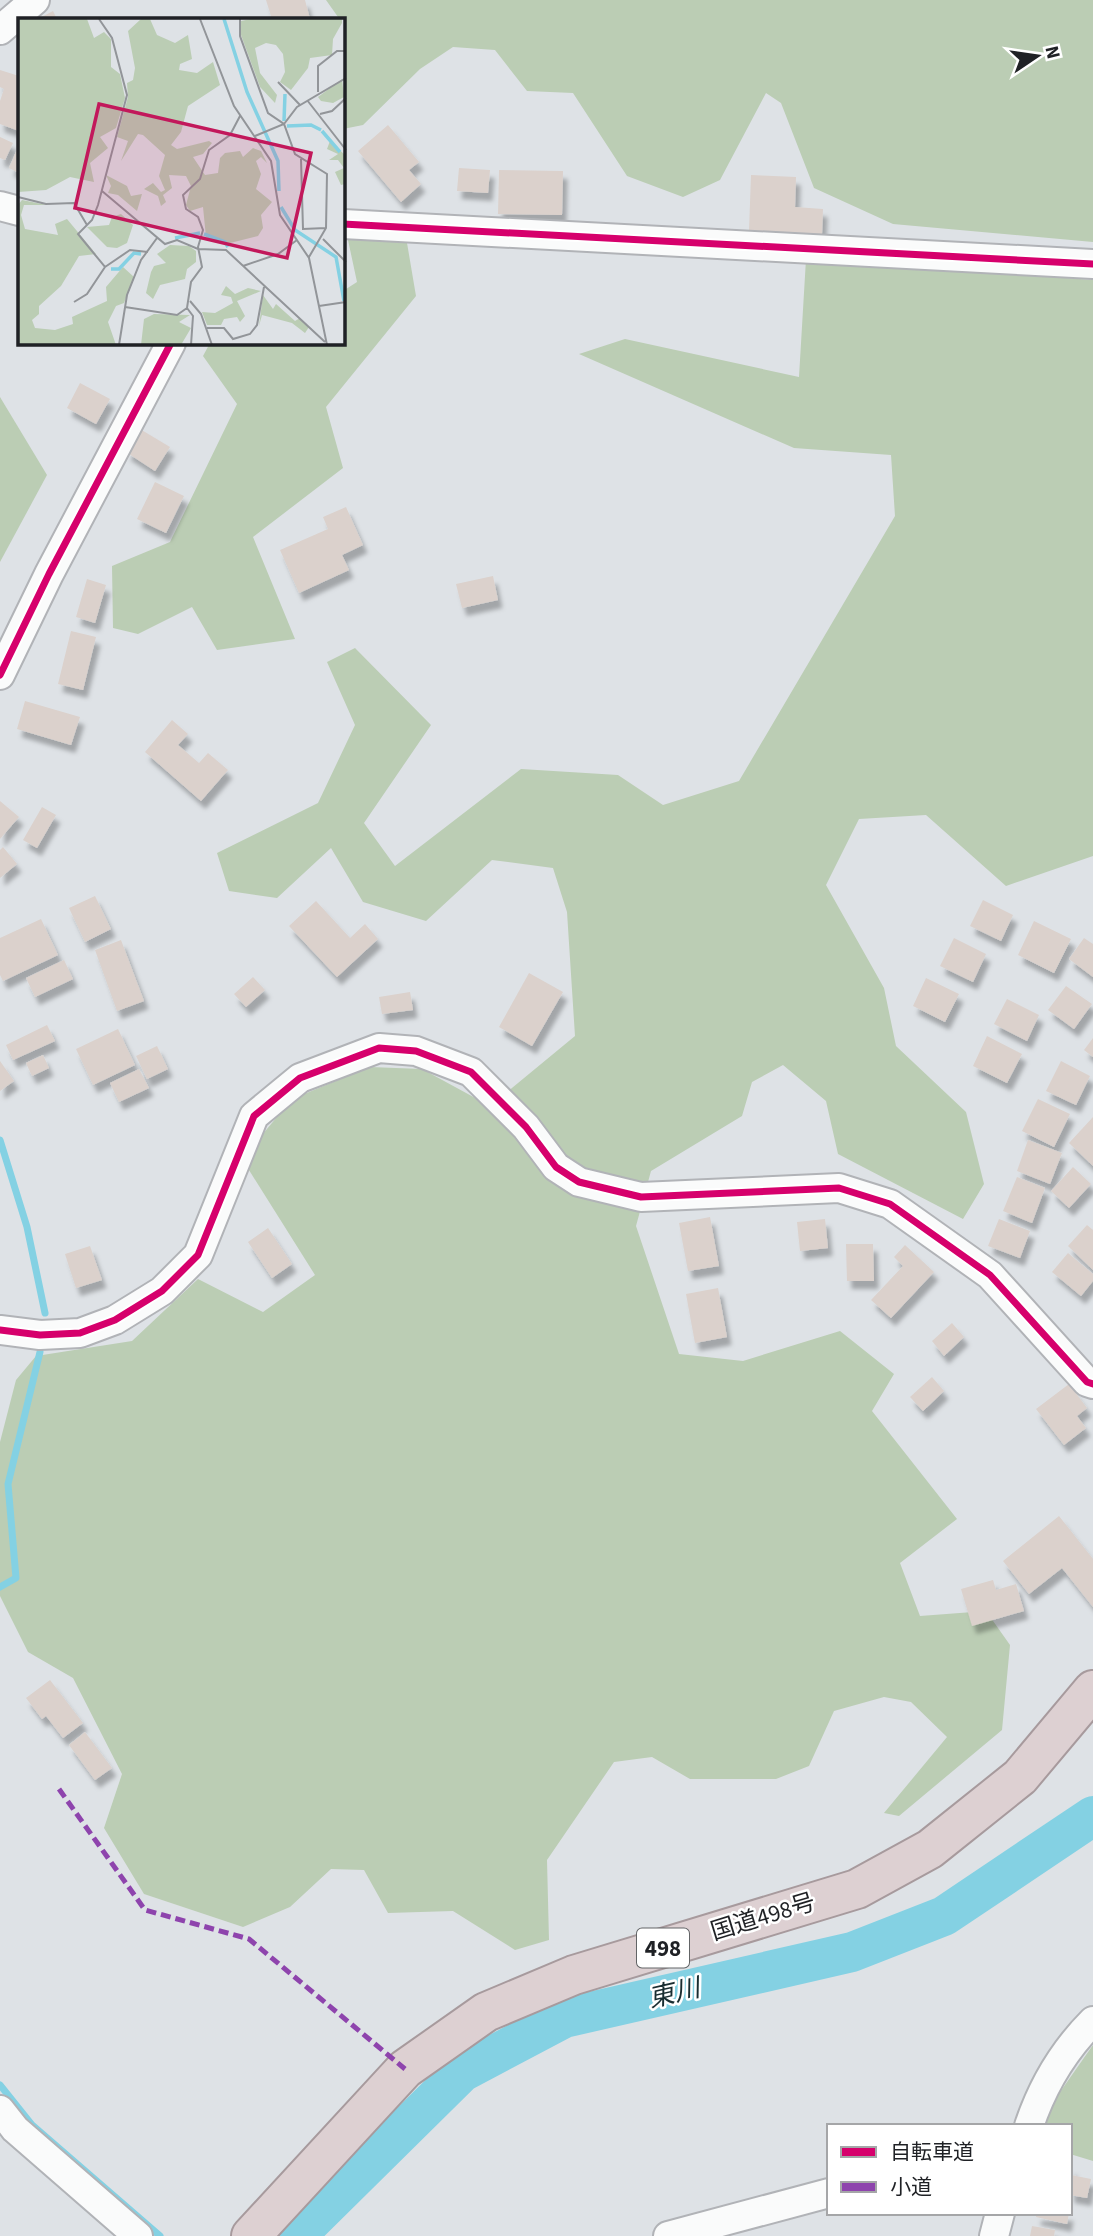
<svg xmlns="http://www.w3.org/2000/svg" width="1093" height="2236" viewBox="0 0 1093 2236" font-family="'Source Sans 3','Noto Sans JP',sans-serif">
<defs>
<filter id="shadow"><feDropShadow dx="4.5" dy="8" stdDeviation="2" flood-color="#0004"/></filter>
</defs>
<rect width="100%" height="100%" fill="#dee2e6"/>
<g fill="#bbcdb4">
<polygon points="326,0 1093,0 1093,242 893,224 814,188 781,103 766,93 720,180 683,197 627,176 573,93 527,91 495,50 453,47 420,69 363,125 343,129 343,19 336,19 338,17"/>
<polygon points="406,237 416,296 326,407 343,468 253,537 295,639 217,650 192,607 138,634 113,628 112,566 170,542 237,404 203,356 210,343 343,343 343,291 357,282 348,240"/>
<polygon points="806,259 1093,280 1093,856 1006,886 926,815 859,819 826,885 884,988 896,1046 966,1112 984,1184 963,1219 838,1154 826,1101 783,1065 752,1082 742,1116 651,1171 636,1226 679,1354 743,1361 840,1331 894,1374 872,1411 957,1519 900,1563 920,1616 986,1611 1010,1645 1002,1730 899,1816 884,1813 947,1737 911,1702 884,1697 834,1711 809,1766 776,1779 690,1779 652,1757 614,1762 547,1860 549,1940 515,1950 453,1911 388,1913 364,1870 331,1869 290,1907 243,1927 144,1894 104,1828 122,1774 73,1678 28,1652 0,1596 0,1442 16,1380 36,1356 132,1341 198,1279 263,1312 315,1275 242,1159 292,1099 370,1067 422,1069 490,1106 575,1036 567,912 553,868 492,860 426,921 363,902 331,848 277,898 229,891 217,853 318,803 355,725 327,662 355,648 431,725 364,823 395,866 521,769 618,775 663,805 739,781 895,516 891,455 794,448 579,354 625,339 799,377"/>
<polygon points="0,397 47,475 0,562"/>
<polygon points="1093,2045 1093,2161 1070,2154 1070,2126 1047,2126 1046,2112"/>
</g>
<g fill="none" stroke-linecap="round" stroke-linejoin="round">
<g stroke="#84d1e3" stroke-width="7">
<polyline points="0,1140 27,1227 45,1313"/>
<polyline points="0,1587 16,1578 8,1484 40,1352"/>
<polyline points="0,2085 32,2125 160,2236"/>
</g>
<polyline stroke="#84d1e3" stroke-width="40" points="296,2236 462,2072 564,2018 852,1952 944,1916 1093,1816"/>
</g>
<g fill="#dbd1cc" filter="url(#shadow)">
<polygon points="266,0 305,0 310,19 272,19"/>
<polygon points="53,11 57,19 38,19"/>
<polygon points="0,70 19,76 19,131 0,124 0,101 4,89 0,87"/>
<polygon points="388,125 419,162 409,170 421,184 401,202 358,151"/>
<polygon points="0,137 13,143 5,160 0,158"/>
<polygon points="19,145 19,173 9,168"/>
<polygon points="459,168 490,170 488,193 457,191"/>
<polygon points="499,170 563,171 562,215 498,214"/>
<polygon points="751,175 796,177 795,207 823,209 822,234 749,231"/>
<polygon points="80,383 110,399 96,424 67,408"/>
<polygon points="140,429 170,447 155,471 126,452"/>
<polygon points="155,482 184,496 166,533 137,519"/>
<polygon points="346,507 363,545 342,555 349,570 299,593 280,550 328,529 323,517"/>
<polygon points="493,576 498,600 462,608 456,584"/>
<polygon points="87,579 106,585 95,623 76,617"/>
<polygon points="71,631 96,637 83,690 58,684"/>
<polygon points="25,701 80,717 71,745 17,729"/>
<polygon points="172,720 188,734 178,745 199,763 208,753 228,770 201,801 145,752"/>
<polygon points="0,801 19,817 0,839"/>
<polygon points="42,807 56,815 37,848 23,840"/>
<polygon points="3,847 17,864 0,878 0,850"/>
<polygon points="95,896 111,929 85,942 69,908"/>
<polygon points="983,900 1013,915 1001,941 970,926"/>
<polygon points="316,901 350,938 365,924 378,939 337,977 289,926"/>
<polygon points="41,919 58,955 3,981 0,975 0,938"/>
<polygon points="1034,921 1071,939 1054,973 1018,955"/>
<polygon points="954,938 986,954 973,982 940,966"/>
<polygon points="1084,938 1093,944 1093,977 1069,959"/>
<polygon points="121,940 144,1001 117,1011 95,950"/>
<polygon points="64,960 73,979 35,997 26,978"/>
<polygon points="529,973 563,992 532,1046 499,1027"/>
<polygon points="253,977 265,990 246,1007 234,994"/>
<polygon points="926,978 959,994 945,1022 913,1006"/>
<polygon points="1066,986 1092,1004 1074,1029 1048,1010"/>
<polygon points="410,992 413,1010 382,1014 379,997"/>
<polygon points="1007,999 1039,1015 1027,1041 994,1024"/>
<polygon points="47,1025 55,1041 13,1060 6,1045"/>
<polygon points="118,1029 135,1065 93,1085 76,1049"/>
<polygon points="987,1036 1022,1054 1007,1083 973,1066"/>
<polygon points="1093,1038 1093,1057 1084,1050"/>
<polygon points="157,1046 168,1069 147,1079 136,1056"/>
<polygon points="43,1055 49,1068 32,1076 26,1063"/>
<polygon points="0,1061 14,1081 0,1091"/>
<polygon points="1061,1061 1090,1076 1076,1105 1046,1091"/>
<polygon points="139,1069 149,1088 119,1102 110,1083"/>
<polygon points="1038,1099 1070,1114 1054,1147 1022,1131"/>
<polygon points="1093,1117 1093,1166 1069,1143"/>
<polygon points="1028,1140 1062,1153 1050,1184 1017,1171"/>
<polygon points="1073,1167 1091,1184 1069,1208 1051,1191"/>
<polygon points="1017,1177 1045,1188 1032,1223 1003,1211"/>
<polygon points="710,1217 719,1266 688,1271 679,1223"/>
<polygon points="825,1219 828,1248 800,1251 797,1222"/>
<polygon points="999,1219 1030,1231 1020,1258 988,1246"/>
<polygon points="1087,1225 1093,1230 1093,1270 1068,1246"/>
<polygon points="268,1228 292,1264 272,1278 248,1242"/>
<polygon points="846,1244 873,1244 874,1281 847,1281"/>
<polygon points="905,1245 934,1272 891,1318 871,1300 903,1266 894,1257"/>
<polygon points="90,1246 102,1280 76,1288 65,1254"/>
<polygon points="1068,1253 1093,1274 1093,1281 1081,1296 1052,1272"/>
<polygon points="718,1288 727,1337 695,1343 686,1294"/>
<polygon points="952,1323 964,1337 944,1356 932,1341"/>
<polygon points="932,1377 944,1391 923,1411 910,1397"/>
<polygon points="1069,1384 1087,1408 1077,1416 1086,1428 1064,1445 1036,1409"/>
<polygon points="1059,1516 1093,1559 1093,1607 1062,1568 1029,1594 1003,1561"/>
<polygon points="993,1580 996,1590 1016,1584 1024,1611 972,1626 961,1589"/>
<polygon points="50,1680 83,1723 63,1738 46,1716 42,1719 26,1698"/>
<polygon points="85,1732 112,1768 95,1780 69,1745"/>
<polygon points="1070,2167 1073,2168 1071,2175 1091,2179 1087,2198 1070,2195"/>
<polygon points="1037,2213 1069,2213 1067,2224 1036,2217"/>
<polygon points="1032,2226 1055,2230 1054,2236 1030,2236"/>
</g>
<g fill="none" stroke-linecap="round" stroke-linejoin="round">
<defs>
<g id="minor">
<polyline points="0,30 35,0"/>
<polyline points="0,206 19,211"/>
<polyline points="343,224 1093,264"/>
<polyline points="0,675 49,574 171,343"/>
<polyline points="0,1330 40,1335 80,1333 115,1320 162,1291 198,1255 254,1116 300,1078 379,1048 416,1051 471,1072 526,1127 556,1167 579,1182 641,1197 839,1188 890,1204 990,1275 1087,1382 1093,1384"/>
<polyline points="0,2110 15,2129 138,2236"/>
<path d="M1029,2126C1042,2087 1064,2050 1093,2021"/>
<polyline points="668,2236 829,2193"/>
<polyline points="994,2236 1000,2213"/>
</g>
<polyline id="highway" points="251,2236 405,2069 486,2012 574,1975 857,1889 930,1849 1020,1777 1093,1690"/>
</defs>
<use href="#minor" stroke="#b1b3b7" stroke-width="32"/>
<use href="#highway" stroke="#a79a9d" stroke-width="42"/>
<use href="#minor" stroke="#fafbfb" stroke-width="28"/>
<use href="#highway" stroke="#ddd0d2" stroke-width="38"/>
<polyline stroke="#8e44ad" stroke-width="5" stroke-dasharray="10 5" stroke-linecap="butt" points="59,1789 145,1910 249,1939 405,2069"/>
<defs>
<g id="cycleway">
<polyline points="343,224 1093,264"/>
<polyline points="0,675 49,574 171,343"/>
<polyline points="0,1330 40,1335 80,1333 115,1320 162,1291 198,1255 254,1116 300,1078 379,1048 416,1051 471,1072 526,1127 556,1167 579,1182 641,1197 839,1188 890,1204 990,1275 1087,1382 1093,1384"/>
</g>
</defs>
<use href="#cycleway" stroke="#fff" stroke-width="11"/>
<use href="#cycleway" stroke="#d6006c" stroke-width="7"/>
</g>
<g text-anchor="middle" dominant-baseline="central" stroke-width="5" stroke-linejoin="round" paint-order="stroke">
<rect fill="#fff" stroke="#626466" stroke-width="2" x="637" y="1928.5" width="52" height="39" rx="5"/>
<g font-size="23" font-weight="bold" fill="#1f2125">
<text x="663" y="1948">498</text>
</g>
<g font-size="24" fill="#1f2125" stroke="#fff">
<text transform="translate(763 1917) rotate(-17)">国道498号</text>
</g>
<g font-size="26" font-style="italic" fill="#192d31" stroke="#fff">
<text transform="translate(674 1993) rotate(-13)">東川</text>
</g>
</g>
<g transform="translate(18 18)">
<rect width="327" height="327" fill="#dee2e6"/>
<path d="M0,1H69L76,20L86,14L93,21V49L102,56L107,80L98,110L82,119L90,130L72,145L76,164L52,159L28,172L0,174ZM123,1H132L139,17L157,25L170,17L174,41L162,46L161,52L179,55L195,44L202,67L170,88L163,114L153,127L159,131L191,123L194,125L185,136L175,139L187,157L200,155L202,140L207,135L222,133L225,139L235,130L243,133L249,145L243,139L238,143L243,156L238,171L254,184L243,197L245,210L240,218L208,226L188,219L185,189L172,193L168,187L173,168L168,158L151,157L154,170L145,177L148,184L143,188L140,178L126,171L135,165L143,174L147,172L141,158L147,137L125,117L120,116L103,143L110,123L99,119L110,79L109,65L115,62L117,50L110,13ZM233,1H324V5L315,21L314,37L292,40L290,50L273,72L262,64L267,54L265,36L258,27L248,25L237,30L242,55L259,77L257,85L242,69L223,17V3ZM324,61L326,79L315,85L303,83L300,79ZM312,123L327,137V166L323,167L317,154L326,150L320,142H311L320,136L309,131ZM88,157L109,168L113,178L124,176L119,193L100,177L90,175L93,168ZM4,182L29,187H6L3,197L7,211L40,217L37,206L49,201L78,236L61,238L43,268L21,288V296L14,302L17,310L37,312L55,306L54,299L89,283L88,269L105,249L116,259L106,285L98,288L90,304L98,327H0V187ZM103,196L115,207L109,225L99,230L89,229L69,209L91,207L94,199ZM152,227L171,228L178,233V244L169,251L167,261L142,267L135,281L128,275L133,254L136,248L148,245L139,236ZM208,268L217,276L230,270L243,273L219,283L227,298L222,304L219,299L206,301L203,307H189L184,294L197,295L215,285L213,279L203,277ZM245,277L255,291L258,286L277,303L282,300L291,309L287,315L274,305L244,297L241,308ZM136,296L172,297L161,304L173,310L163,327H123L126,301Z" fill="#bbcdb4"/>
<path fill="none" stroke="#84d1e3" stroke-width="3.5" d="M206,1L229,74L260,143L261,173M266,103L267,76M269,108L293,107L303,112M304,113L322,134M263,189L277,212L318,239L326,283M186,216L207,224L210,229M157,220L182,215M93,251H101L116,235L123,236"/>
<path fill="none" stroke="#929599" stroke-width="2" d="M81,1L94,20L109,77L80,187L74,202L60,216L87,249L112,232L130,234M182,1L216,88L253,143L262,197L291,240L309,327M222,1V18L250,95L266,106L277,136L309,156L308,210L291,239M260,64L282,87M300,74V48L319,33H328M289,82L328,132M302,96L314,93L328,80M237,118L266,106L279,89L328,60M283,141L285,211L308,210M84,173L147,226L159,222L180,231L208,232L307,324M0,179L28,186L56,185L69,207M305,221L328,244M225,248L260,236L279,222M172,283L183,296L194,327M56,284L69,276L87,249M301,288L328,284M107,289L159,297L169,290L173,264L184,249L180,229L185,212L180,199L168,191L165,177L182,161L191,132L212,117L222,98M169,290L175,298L173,327M189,310H206L215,321L232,316L239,307L246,269M101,327L109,277L123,242L139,220"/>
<path fill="#c2185b" fill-opacity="0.15" stroke="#c2185b" stroke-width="3.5" d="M81,86L293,135L269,240L57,190Z"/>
<rect width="327" height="327" fill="none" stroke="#1f2125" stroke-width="3.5"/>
</g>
<rect x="827" y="2124" width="245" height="91" fill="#ffffff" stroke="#a5a6a8" stroke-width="2"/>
<rect x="841" y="2147" width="35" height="10" fill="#d6006c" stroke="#a5a6a8" stroke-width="2"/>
<text x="890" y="2159" font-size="21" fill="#1f2125">自転車道</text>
<rect x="841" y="2182" width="35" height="10" fill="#8e44ad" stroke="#a5a6a8" stroke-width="2"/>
<text x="890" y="2194" font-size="21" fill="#1f2125">小道</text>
<g transform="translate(1037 56) rotate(77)" stroke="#ffffff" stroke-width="5" paint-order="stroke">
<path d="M0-5L12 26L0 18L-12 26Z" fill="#1f2125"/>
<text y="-10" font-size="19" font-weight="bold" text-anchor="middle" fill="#1f2125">N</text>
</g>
</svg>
